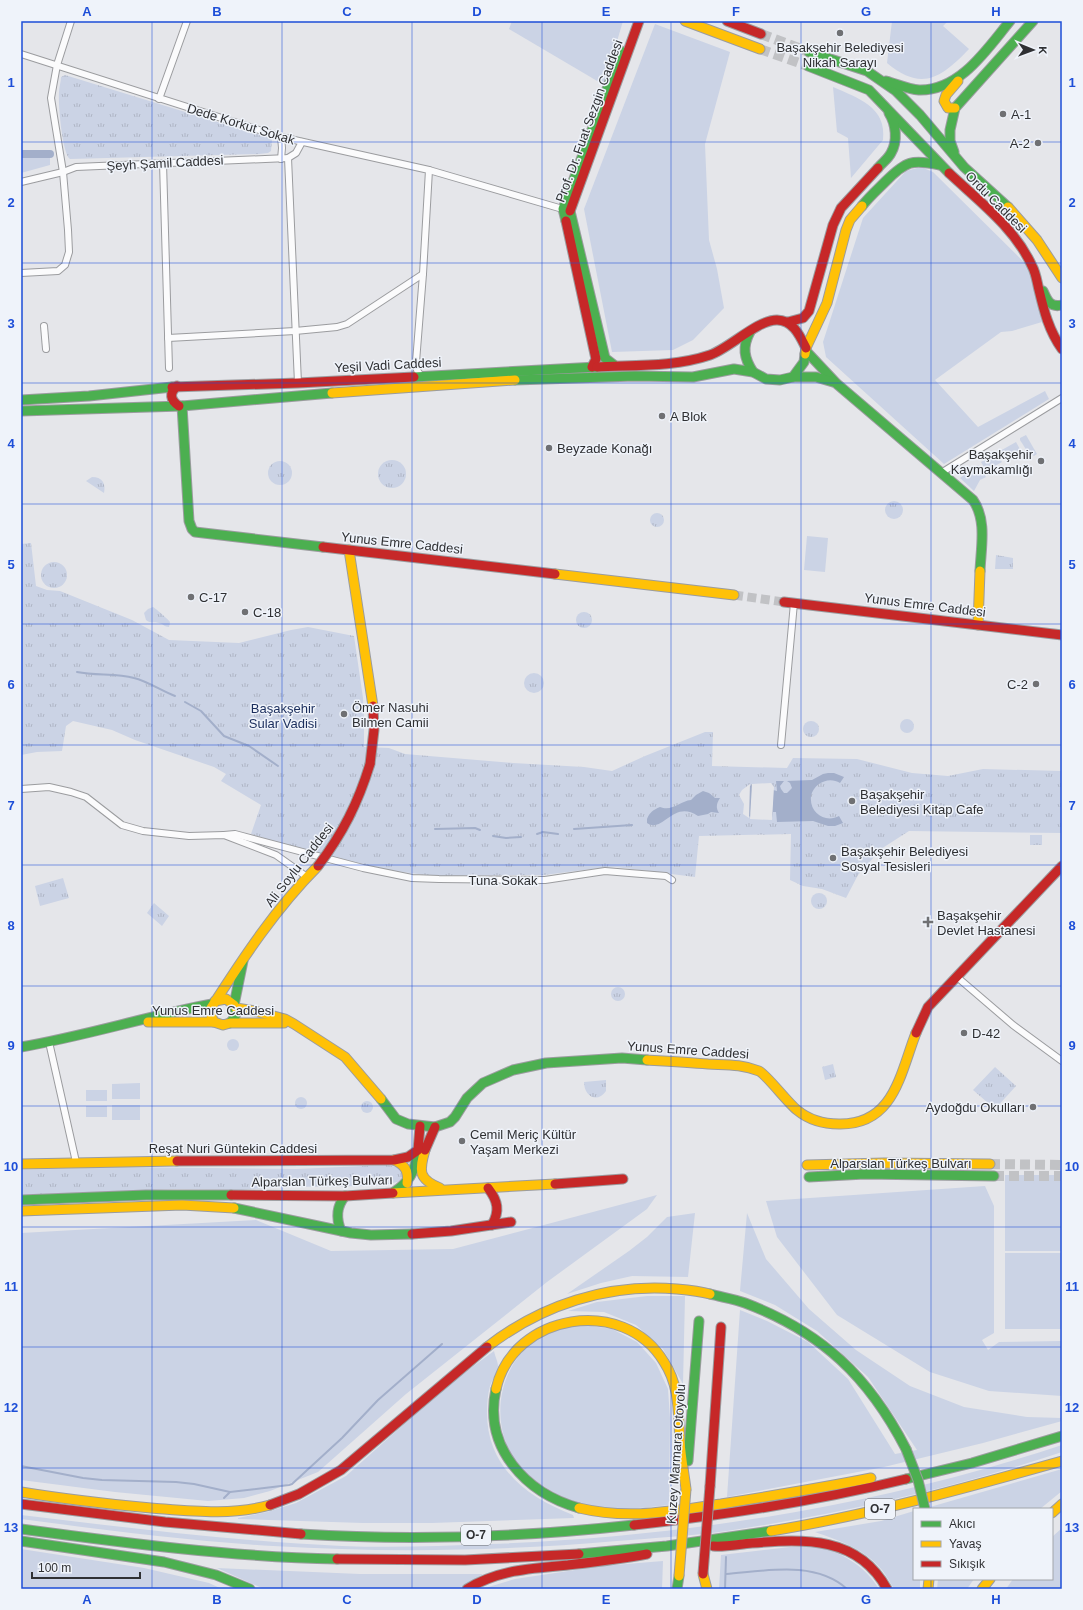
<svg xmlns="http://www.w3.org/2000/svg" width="1083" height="1610" viewBox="0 0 1083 1610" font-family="Arial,sans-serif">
<defs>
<pattern id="park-tufts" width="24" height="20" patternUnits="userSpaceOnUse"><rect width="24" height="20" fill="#cbd3e5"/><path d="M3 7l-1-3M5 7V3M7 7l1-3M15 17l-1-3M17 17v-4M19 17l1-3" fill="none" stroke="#afb5c5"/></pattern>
</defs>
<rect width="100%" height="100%" fill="#e5e6ea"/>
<g fill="#cbd3e5">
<polygon points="512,21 623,21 604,85 509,29"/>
<path d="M892,21H948L943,26L969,49C941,78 922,92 887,63Z"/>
<polygon points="655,24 730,52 705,144 709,240 717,269 724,308 693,340 673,350 612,352 584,209"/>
<path d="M833,87C858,98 887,107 883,140L851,178L848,138L837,132Z"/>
<polygon points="21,158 50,158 50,165 21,173"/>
<polygon points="921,167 933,172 1029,267 1042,322 1012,331 1001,332 935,380 978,427 1045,391 1049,399 944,464 826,357 823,342 863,218 906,171"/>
<polygon points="1026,435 1037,454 1034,456 1027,451 1020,440 1020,438"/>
<polygon points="1016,442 1022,453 1018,455 1014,454 1005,460 1000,451"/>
<polygon points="996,453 1002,462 986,471 981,462"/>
<polygon points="978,465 986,477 980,480 974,491 960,478"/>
<polygon points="807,536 828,538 825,572 804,570"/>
<polygon points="140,1083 140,1099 112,1099 112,1084"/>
<rect x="86" y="1090" width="21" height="11"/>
<rect x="112" y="1105" width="28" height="15"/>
<rect x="86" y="1106" width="21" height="11"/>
<rect x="1005" y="1175" width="57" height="76"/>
<polygon points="985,1186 994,1206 994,1333 982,1340 988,1350 999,1342 1062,1341 1062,1396 989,1391 930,1372 837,1315 777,1237 766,1201"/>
<polygon points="657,1195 647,1209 547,1282 406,1394 318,1472 270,1491 244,1498 208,1501 115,1492 21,1480 21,1233 256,1220 331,1251 453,1249"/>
<polygon points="695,1213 688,1277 632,1276 601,1283 567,1294 629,1251 647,1237 667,1217"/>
<polygon points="747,1213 766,1259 809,1309 856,1350 910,1386 964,1407 1027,1417 1062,1418 1062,1421 983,1443 884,1467 727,1497 740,1310 767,1321 808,1342 848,1379 895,1454 917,1450 868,1377 817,1331 775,1305 740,1291"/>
<rect x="1005" y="1253" width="57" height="76"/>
<polygon points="647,1296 685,1296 683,1384 663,1349 636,1325 604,1312 568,1311 597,1302"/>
<path d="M584,1325L612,1329L637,1342L656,1363L668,1389L670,1418L669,1505C644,1508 617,1511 591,1506C561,1501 519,1476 507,1446C493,1411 501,1370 530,1344C537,1339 547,1334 554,1331C562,1327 574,1326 584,1325Z"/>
<path d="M494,1351C495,1356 498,1362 498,1366C497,1373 492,1380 490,1386C488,1393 487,1403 487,1411C486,1466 526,1497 573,1515L574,1518L432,1523H363L238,1519V1518L267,1512L296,1503L346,1476L449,1384Z"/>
<path d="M1062,1445V1452C954,1488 840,1514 727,1531C691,1536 654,1538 617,1541C503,1551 388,1553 273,1546C189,1541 105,1530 21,1519V1515C128,1528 235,1541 342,1546C392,1548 441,1546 490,1544C684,1537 878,1506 1062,1445Z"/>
<polygon points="1062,1469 1062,1491 1040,1509 923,1509"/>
<path d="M914,1511V1579H920V1589H894C890,1583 887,1576 882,1570C865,1549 840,1541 815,1532L881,1521Z"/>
<polygon points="1062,1528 1062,1589 1006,1589 1013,1579 1052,1579 1052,1537"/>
<path d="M790,1547C798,1547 807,1546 815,1547C840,1550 866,1567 879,1589H719L721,1555Z"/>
<polygon points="21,1549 144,1568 209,1583 222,1589 21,1589"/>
<polygon points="663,1561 662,1589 482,1589 515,1579 602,1566"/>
<polygon points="217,1568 360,1574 483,1574 459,1589 264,1589"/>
<polygon points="938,1579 974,1579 967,1589 937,1589"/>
</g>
<g fill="url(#park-tufts)">
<path d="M65,75L270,138L272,140L271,151L268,153L259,154L70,159C62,153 58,103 59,92C59,87 61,82 61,77Z"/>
<circle cx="392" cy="474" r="14"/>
<circle cx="280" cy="473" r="12"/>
<path d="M92,477C102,477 106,483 104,493L86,481Z"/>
<circle cx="894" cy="510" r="9"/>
<circle cx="657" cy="520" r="7"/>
<polygon points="31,543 36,586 47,590 60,591 132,620 169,640 239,643 291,630 308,627 354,636 363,698 364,721 364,747 389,748 405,754 513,763 584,767 612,771 645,756 705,732 713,732 712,766 787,768 793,758 857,759 912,773 948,776 983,769 1062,771 1062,833 909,831 881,849 858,875 846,898 822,889 803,886 790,880 791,834 699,836 695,877 616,867 600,868 544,875 434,876 387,870 319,855 251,834 261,805 221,781 226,774 214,767 135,740 112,730 73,721 66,726 62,751 37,752 21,755 21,544"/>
<polygon points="996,555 1013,558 1013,569 995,569"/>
<circle cx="54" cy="575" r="13"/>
<path d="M153,607C155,608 168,619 170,622L169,627C164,627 164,624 159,623C154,621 151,624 146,620L144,613L148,609Z"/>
<circle cx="584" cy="620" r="8"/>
<circle cx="534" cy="683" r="10"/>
<circle cx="907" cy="726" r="7"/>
<circle cx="811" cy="729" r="8"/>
<rect x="1030" y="835" width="12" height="10"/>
<polygon points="63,878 69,898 40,906 35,886"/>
<circle cx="819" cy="901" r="8"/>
<polygon points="154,903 169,916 162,926 147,913"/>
<circle cx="618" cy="994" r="7"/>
<circle cx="233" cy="1045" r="6"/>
<polygon points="833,1064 836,1077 825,1080 822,1067"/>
<polygon points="995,1067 1016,1086 995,1109 973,1090"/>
<path d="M606,1080V1091C597,1104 584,1096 584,1082Z"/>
<circle cx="301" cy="1103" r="6"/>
<circle cx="367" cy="1107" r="6"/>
<polygon points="386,1165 398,1167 403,1174 401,1181 389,1184 368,1186 276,1187 242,1190 176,1189 21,1195 21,1170 118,1167 296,1169"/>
</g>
<g fill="#a3afca">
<path d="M828,773H834L844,777L840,783C829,776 814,783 811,796C809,814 826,823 839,816L843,823L835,826H828L813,821L777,822L776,812H773L772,818H753L744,814L749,786L753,785L777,791L776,781H784L780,786L781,789L784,793H787L792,788L790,783L787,781L812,780L823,774Z"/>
<path d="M703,791L709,793L715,798H720C716,804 716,808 719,813L711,812L708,814L698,816C673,799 663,834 647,823V819C650,812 653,810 660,807C672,812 680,801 691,800L696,795Z"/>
</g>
<g fill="#e5e6ea">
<polygon points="771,783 774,787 772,820 750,819 752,784"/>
<polygon points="750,784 749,818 743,814 744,804 739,795 742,790"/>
</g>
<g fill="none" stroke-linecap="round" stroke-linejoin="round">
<g stroke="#a3afca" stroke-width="2">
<path d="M77,672C96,676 116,673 134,678C147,681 162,691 175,696"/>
<polyline points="185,702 201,711 224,736 249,746 278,766"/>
<polyline points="435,829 475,828 480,830"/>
<polyline points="574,829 632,825"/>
<polyline points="537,834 543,832 558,834"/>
<polyline points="493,836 506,838 521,837"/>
<polyline points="21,1466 83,1478 102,1480 176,1482 194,1484 230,1492 289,1485 292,1484 342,1438 378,1400 442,1344"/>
<polyline points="224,1498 230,1492"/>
<path d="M726,1574C765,1571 815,1560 847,1589"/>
<polyline points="725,1589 726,1557"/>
</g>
<polyline stroke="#a3afca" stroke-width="8" points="21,154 50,154"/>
<polyline stroke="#c1c2c5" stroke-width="9" stroke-dasharray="9 4.5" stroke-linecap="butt" points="734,595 784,602"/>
<g stroke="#c1c2c5" stroke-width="10" stroke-dasharray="10 5" stroke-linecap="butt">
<polyline points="761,34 809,52"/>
<polyline points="760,49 808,66"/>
<polyline points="990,1164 1062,1165"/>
<polyline points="994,1176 1062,1176"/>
</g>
<defs>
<g id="street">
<polyline points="21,54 281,137 429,170 423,274 347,324 337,327 295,331 168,338"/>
<polyline points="159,99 187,21"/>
<polyline points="288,158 298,383"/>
<polyline points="281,159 282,148 281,137"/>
<polyline points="163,163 169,368"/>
<polyline points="429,170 566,210"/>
<polyline points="21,182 63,172 76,167 288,158 296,153 302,142"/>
<polyline points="21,273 58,271 65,265 69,252 68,230 63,172 51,98 57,65 71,21"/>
<polyline points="44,326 46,349"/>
<polyline points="421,376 417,370 416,362 423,274"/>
<polyline points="941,473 1062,398"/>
<polyline points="781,745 794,603"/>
<polyline points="21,789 49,787 71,792 86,797 122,825 143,831 189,836 224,835 276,855 307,877"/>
<polyline points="224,835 235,834 363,868 412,878 439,879 545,880 605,871 666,876 672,880"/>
<polyline points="957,977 1013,1025 1062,1061"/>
<polyline points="49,1042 76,1162"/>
</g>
<g id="fast">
<polyline points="809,52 867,71 896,91 920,115 964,167 1008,207"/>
<polyline points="808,66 869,90 949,173"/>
<path d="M886,81C897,84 908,89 919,90C960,91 987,49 1010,21"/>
<polyline points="954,152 950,141 950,130 955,108 1033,21"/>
<path d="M878,168C882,163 888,159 891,153C898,141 896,124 889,113"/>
<path d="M862,206C869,197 878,189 886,181C906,161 912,159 940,165"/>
<polyline points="570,211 605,358 614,365"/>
<polyline points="566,221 563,209 621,51"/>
<path d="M1043,291C1047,300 1050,308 1062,305"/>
<path d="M750,332C742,347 744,358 753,372"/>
<path d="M806,351L837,384L973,500C987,520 981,547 980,571"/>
<polyline points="414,377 597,367"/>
<polyline points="793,377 816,377 833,382"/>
<polyline points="515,380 635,376 693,377 734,369 753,372 766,379 780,380 793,377 804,362 805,354"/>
<polyline points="21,400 89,396 172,387"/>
<polyline points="182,406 189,521 192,529 195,532 323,547"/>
<polyline points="21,411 182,406 332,393"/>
<polyline points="230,1023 235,1017 236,1013 234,1005 243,961"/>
<path d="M21,1047C85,1036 148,1016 212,1004"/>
<polyline points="381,1099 396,1119 408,1124 435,1127 450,1122 455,1117 467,1098 483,1083 513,1070 546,1063 622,1058 647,1060"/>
<polyline points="809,1177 865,1174 994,1176"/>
<path d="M394,1192C409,1182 414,1173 417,1156"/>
<polyline points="21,1200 146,1195 231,1195"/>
<polyline points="234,1208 351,1233 371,1235 412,1234"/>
<path d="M341,1231C336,1218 336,1207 345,1196"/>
<path d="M710,1294C721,1297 734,1299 745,1303C822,1332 869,1377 906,1449"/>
<path d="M496,1389C483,1448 526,1493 579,1508"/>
<polyline points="688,1461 699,1321"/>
<polyline points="906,1479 972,1463 1062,1436"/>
<path d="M21,1529C126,1543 231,1557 337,1559"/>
<path d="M301,1534C412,1541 524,1537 634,1525"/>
<polyline points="21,1541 164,1562 216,1575 250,1589"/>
<polyline points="579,1554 667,1546 771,1531"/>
<polyline points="677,1589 679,1576"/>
</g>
<g id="slow">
<polyline points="685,21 760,49"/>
<polyline points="955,108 948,108 944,101 946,95 958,81"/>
<polyline points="1008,207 1037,240 1062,278"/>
<polyline points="805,354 806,348 827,303 846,230 850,220 862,206"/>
<polyline points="332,393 515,380"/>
<polyline points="349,550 373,706"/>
<polyline points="555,574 734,595"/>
<polyline points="978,625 980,571"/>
<polyline points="215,1001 226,999 234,1005"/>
<polyline points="236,1008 255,1011 285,1019 294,1024 345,1057 381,1099"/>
<polyline points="148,1022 214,1022 223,1025 230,1023 284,1023"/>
<path d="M214,1022L210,1013L211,1008C243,958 276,908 318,866"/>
<path d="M647,1060C667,1061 688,1062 708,1064C725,1065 742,1064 759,1071C766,1074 787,1102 797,1110C809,1120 823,1124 839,1124C894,1125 900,1074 916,1033"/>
<path d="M425,1150C419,1171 418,1179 440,1188"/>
<path d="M394,1160C405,1165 409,1171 407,1183"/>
<polyline points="21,1164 177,1161"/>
<polyline points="807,1165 884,1163 990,1164"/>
<polyline points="393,1193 555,1184"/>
<polyline points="21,1211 182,1205 234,1208"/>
<path d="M487,1347C541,1305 608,1283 677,1289C688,1290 699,1291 710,1294"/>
<path d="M496,1389C513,1313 624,1295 664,1362C680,1386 678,1413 680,1441C681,1457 684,1473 686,1489"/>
<path d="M21,1492C64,1499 108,1504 151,1508C191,1511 231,1516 270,1505"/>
<path d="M579,1508C630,1520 670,1511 721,1504C771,1496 821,1488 871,1478"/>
<polyline points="1052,1513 1062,1504"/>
<path d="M771,1531C869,1515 966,1488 1062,1461"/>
<polyline points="703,1574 707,1589"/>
<polyline points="928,1589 929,1579"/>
<polyline points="982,1589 990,1579"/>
</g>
<g id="jam">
<polyline points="727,21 761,34"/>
<path d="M949,173C979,201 1015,228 1032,266C1036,273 1037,282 1039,290C1044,311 1049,331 1062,349"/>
<polyline points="570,211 639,21"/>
<polyline points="566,221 596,359 592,367"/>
<polyline points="788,322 803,318 809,311 833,225 841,208 878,168"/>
<path d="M597,367C633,365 675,367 710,355C730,348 757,320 777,320C793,320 800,336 806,348"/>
<path d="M177,386C169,393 170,400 179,406"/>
<polyline points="172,387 298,383 414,377"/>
<polyline points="323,547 555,574"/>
<polyline points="784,602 1062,635"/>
<polyline points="370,764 374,730 373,706"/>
<polyline points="916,1033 928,1007 1062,866"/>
<polyline points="425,1150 435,1127"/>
<polyline points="177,1161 394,1160 408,1157 418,1150 420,1126"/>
<polyline points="555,1184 623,1179"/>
<path d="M488,1188C498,1201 500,1211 492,1225"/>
<polyline points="231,1195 345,1196 393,1193"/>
<polyline points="412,1234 451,1231 511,1222"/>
<polyline points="710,1486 721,1327"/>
<polyline points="21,1504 165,1522 301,1534"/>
<polyline points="270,1505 299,1494 341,1470 487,1347"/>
<path d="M634,1525C725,1515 817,1501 906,1479"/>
<path d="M713,1546C726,1547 739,1544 752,1543C805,1539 858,1536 887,1589"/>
<polyline points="337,1559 465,1560 579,1554"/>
<path d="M467,1589C498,1570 532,1568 568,1565C594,1562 621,1559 647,1554"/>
</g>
</defs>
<use href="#street" stroke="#9b9c9f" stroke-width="8"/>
<use href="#fast" stroke="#9b9c9f" stroke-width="11"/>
<use href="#slow" stroke="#9b9c9f" stroke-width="11"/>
<use href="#jam" stroke="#9b9c9f" stroke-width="11"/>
<use href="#street" stroke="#fbfbfc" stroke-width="6"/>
<use href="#fast" stroke="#4caf50" stroke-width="9"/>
<use href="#slow" stroke="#ffc107" stroke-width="9"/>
<use href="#jam" stroke="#c62828" stroke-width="9"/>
<defs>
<polyline id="fast-bridge" points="906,1449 918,1480 925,1509"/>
<polyline id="slow-bridge" points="679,1576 686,1489"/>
<g id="jam-bridge">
<path d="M318,866C343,833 358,803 370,764"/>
<polyline points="703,1574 710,1486"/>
</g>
</defs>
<use href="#fast-bridge" stroke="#9b9c9f" stroke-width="11" stroke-linecap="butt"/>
<use href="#slow-bridge" stroke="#9b9c9f" stroke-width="11" stroke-linecap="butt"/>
<use href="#jam-bridge" stroke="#9b9c9f" stroke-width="11" stroke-linecap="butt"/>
<use href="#fast-bridge" stroke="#4caf50" stroke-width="9"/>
<use href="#slow-bridge" stroke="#ffc107" stroke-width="9"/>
<use href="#jam-bridge" stroke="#c62828" stroke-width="9"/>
</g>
<path fill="none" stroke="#1d4ed8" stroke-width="1" stroke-opacity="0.55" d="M152,21V1589M282,21V1589M412,21V1589M542,21V1589M671,21V1589M801,21V1589M931,21V1509M21,142H1062M21,263H1062M21,383H1062M21,504H1062M21,624H1062M21,745H1062M21,865H1062M21,986H1062M21,1106H1062M21,1227H1062M21,1347H1062M21,1468H1062M931,1579V1589"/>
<g fill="#6f7073" stroke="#eff3fa" stroke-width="1.5">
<circle cx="840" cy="33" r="4"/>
<circle cx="1003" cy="114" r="4"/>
<circle cx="1038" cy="143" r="4"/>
<circle cx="662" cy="416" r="4"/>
<circle cx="549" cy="448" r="4"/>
<circle cx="1041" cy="461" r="4"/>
<circle cx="191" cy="597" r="4"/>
<circle cx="245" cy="612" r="4"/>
<circle cx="1036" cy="684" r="4"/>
<circle cx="344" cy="714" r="4"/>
<circle cx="852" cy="801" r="4"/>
<circle cx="833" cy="858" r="4"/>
<path d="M926 916h4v4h4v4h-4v4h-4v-4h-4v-4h4z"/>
<circle cx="964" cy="1033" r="4"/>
<circle cx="1033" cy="1107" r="4"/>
<circle cx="462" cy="1141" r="4"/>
</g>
<g text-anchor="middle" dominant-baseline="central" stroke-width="3" stroke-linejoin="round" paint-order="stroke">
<g fill="#eff3fa" stroke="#696a6f" stroke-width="1">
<rect x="865" y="1499" width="30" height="20" rx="3"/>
<rect x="461" y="1525" width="30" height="20" rx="3"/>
</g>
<g font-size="12" font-weight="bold" fill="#2f3033">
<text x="880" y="1509">O-7</text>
<text x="476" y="1535">O-7</text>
</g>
<g font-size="13" fill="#2f3033" stroke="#eff3fa" text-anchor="start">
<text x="840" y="47" text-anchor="middle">Başakşehir Belediyesi<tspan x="840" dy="15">Nikah Sarayı</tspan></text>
<text x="1011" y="114">A-1</text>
<text x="1030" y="143" text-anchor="end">A-2</text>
<text x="670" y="416">A Blok</text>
<text x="557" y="448">Beyzade Konağı</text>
<text x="1033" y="454" text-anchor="end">Başakşehir<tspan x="1033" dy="15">Kaymakamlığı</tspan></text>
<text x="199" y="597">C-17</text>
<text x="253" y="612">C-18</text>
<text x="1028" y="684" text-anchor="end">C-2</text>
<text x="352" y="707">Ömer Nasuhi<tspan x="352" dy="15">Bilmen Camii</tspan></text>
<text x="860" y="794">Başakşehir<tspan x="860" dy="15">Belediyesi Kitap Cafe</tspan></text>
<text x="841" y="851">Başakşehir Belediyesi<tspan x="841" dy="15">Sosyal Tesisleri</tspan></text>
<text x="937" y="915">Başakşehir<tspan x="937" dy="15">Devlet Hastanesi</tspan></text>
<text x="972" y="1033">D-42</text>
<text x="1025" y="1107" text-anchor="end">Aydoğdu Okulları</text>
<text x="470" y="1134">Cemil Meriç Kültür<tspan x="470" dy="15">Yaşam Merkezi</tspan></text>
</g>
<g font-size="13" fill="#2f3033" stroke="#eff3fa">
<text transform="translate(589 121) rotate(-70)">Prof. Dr. Fuat Sezgin Caddesi</text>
<text transform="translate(241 124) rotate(17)">Dede Korkut Sokak</text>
<text transform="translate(165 163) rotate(-3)">Şeyh Şamil Caddesi</text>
<text transform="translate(996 202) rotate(45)">Ordu Caddesi</text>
<text transform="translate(388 365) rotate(-3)">Yeşil Vadi Caddesi</text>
<text transform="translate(402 543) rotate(6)">Yunus Emre Caddesi</text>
<text transform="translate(925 605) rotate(7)">Yunus Emre Caddesi</text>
<text transform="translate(299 865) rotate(-52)">Ali Soylu Caddesi</text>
<text x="503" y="880">Tuna Sokak</text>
<text x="213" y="1010">Yunus Emre Caddesi</text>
<text transform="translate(688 1050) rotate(4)">Yunus Emre Caddesi</text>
<text x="233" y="1148">Reşat Nuri Güntekin Caddesi</text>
<text x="901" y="1163">Alparslan Türkeş Bulvarı</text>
<text transform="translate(322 1181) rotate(-1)">Alparslan Türkeş Bulvarı</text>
<text transform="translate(676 1454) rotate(-86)">Kuzey Marmara Otoyolu</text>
</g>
<g font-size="13" fill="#1a2d5c" stroke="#eff3fa">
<text x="283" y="708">Başakşehir<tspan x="283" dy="15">Sular Vadisi</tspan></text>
</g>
</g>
<rect width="1083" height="1610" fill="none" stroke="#eff3fa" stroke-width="44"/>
<rect x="913" y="1508" width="140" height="72" fill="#eff3fa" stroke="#a2a5aa"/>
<rect x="921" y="1521" width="20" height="6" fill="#4caf50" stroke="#a2a5aa"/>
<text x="949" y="1528" font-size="12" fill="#2f3033">Akıcı</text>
<rect x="921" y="1541" width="20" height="6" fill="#ffc107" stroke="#a2a5aa"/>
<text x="949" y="1548" font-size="12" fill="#2f3033">Yavaş</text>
<rect x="921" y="1561" width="20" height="6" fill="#c62828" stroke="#a2a5aa"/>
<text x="949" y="1568" font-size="12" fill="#2f3033">Sıkışık</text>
<g transform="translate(1033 50) rotate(91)" stroke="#eff3fa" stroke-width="3" paint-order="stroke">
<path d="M0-3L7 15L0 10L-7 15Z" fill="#2f3033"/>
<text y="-6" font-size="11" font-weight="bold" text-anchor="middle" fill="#2f3033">K</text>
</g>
<path d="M32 1572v6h108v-6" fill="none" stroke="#2f3033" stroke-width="2"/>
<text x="38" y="1572" font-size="12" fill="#2f3033" stroke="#eff3fa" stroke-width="3" paint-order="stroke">100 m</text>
<rect x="22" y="22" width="1039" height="1566" fill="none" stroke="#1d4ed8" stroke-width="1.5"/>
<g font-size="13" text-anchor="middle" font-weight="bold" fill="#1d4ed8">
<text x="87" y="16">A</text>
<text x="217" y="16">B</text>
<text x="347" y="16">C</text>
<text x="477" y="16">D</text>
<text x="606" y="16">E</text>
<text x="736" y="16">F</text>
<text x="866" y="16">G</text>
<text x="996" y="16">H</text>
<text x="11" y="87">1</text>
<text x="1072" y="87">1</text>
<text x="11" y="207">2</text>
<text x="1072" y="207">2</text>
<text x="11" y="328">3</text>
<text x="1072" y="328">3</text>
<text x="11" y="448">4</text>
<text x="1072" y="448">4</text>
<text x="11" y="569">5</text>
<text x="1072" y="569">5</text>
<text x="11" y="689">6</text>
<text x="1072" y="689">6</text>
<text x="11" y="810">7</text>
<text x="1072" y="810">7</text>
<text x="11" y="930">8</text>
<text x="1072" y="930">8</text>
<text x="11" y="1050">9</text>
<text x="1072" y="1050">9</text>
<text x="11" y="1171">10</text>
<text x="1072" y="1171">10</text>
<text x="11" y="1291">11</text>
<text x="1072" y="1291">11</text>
<text x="11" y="1412">12</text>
<text x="1072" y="1412">12</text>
<text x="11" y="1532">13</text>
<text x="1072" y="1532">13</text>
<text x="87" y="1604">A</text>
<text x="217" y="1604">B</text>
<text x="347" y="1604">C</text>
<text x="477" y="1604">D</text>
<text x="606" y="1604">E</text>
<text x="736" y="1604">F</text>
<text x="866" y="1604">G</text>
<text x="996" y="1604">H</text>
</g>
</svg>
